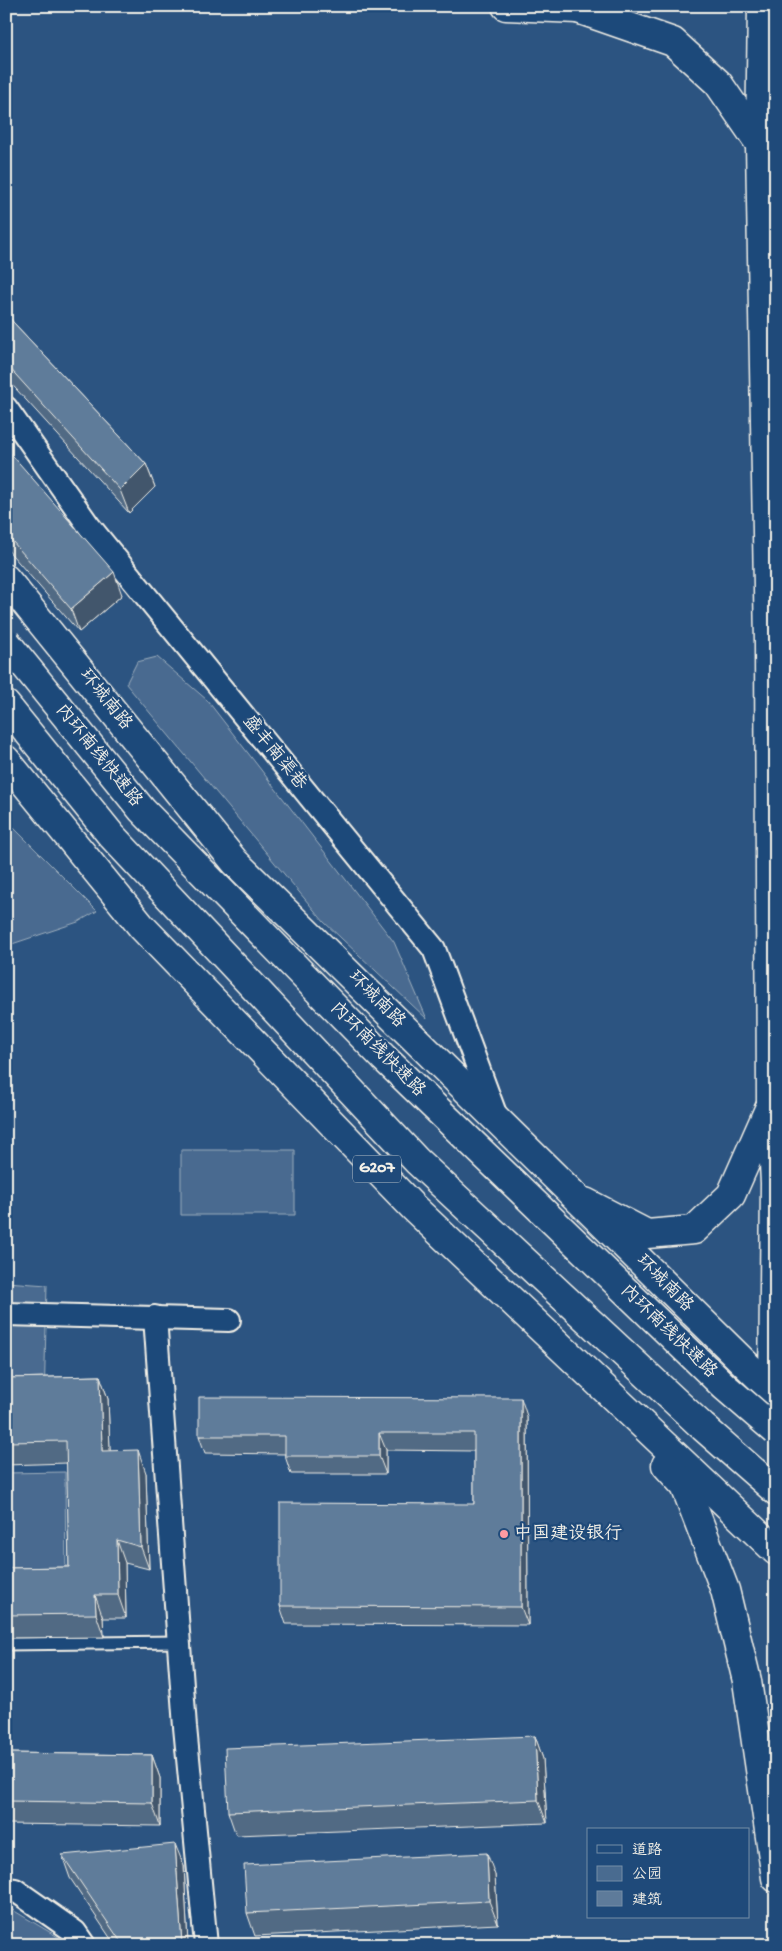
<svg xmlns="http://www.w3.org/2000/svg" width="782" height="1951" viewBox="0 0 782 1951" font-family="'Gochi Hand','LXGW WenKai TC',sans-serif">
<rect width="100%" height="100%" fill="#2c5481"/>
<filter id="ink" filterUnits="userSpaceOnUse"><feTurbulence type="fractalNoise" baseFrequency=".02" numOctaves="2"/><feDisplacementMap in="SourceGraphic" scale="10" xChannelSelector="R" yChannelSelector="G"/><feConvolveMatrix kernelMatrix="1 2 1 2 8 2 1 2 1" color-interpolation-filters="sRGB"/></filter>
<g filter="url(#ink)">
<g fill="#496b90" stroke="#9eaebc">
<polygon points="157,657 207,700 394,942 427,1019 324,922 126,684 137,662"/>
<polygon points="6,820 97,911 78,922 6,946"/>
<polygon points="295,1150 295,1215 181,1215 181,1150"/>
<polygon points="6,1282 47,1285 44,1404 6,1403"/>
<polygon points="65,1472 66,1579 6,1580 6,1473"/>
<polygon points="6,1906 63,1940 66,1945 6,1945"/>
</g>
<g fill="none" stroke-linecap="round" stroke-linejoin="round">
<defs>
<polyline id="lane" points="6,1644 179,1642"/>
<g id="street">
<polyline points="6,408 89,526 434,949 497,1119"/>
<polyline points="6,1314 229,1320"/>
<polyline points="155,1317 185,1727 206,1945"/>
<polyline points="6,1889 15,1890 75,1932 84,1945"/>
</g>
<g id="secondary">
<polyline points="506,6 578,9 597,7"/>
<polyline points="762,6 760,144 769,643 771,1103 775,1183 773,1392"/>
<polyline points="578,9 673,42 718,83 760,144"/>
<polyline points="585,1202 647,1234 694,1230 731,1195 769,1109"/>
</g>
<g id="highway">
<polyline points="6,579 235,862 776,1394"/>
<polyline points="6,705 111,835 417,1161 703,1427 776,1491"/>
<polyline points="6,760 142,927 414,1208 776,1551"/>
<polyline points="666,1465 685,1486 725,1590 747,1681 776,1878"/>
</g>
</defs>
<use href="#lane" stroke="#f4f1e8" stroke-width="15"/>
<use href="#street" stroke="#f4f1e8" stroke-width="26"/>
<use href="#secondary" stroke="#f4f1e8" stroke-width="31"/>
<use href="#highway" stroke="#f4f1e8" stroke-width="31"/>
<use href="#lane" stroke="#1f4a7a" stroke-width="11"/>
<use href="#street" stroke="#1f4a7a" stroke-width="22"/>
<use href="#secondary" stroke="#1f4a7a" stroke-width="28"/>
<use href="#highway" stroke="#1f4a7a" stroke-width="28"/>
<defs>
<polyline id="highway-bridge" points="6,642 142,810 384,1058 725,1387 776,1431"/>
</defs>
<use href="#highway-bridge" stroke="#f4f1e8" stroke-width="31" stroke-linecap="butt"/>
<use href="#highway-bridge" stroke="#1f4a7a" stroke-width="28"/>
</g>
<g fill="#516a84" stroke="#f4f1e8">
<polygon points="6,313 13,322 146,464 155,487 129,513 6,378"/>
<polygon points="6,448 122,595 79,632 6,548"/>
<polygon points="100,1376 108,1399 110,1451 146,1473 149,1569 125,1563 126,1618 103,1618 104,1637 6,1638 6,1568 69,1567 67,1463 6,1465 6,1378"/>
<polygon points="527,1416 528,1625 286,1624 280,1606 474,1504 474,1451 386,1450 386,1474 291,1474 285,1456 285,1454 205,1453 199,1436"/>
<polygon points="535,1736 543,1759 547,1823 236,1835 228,1812"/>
<polygon points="6,1753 152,1755 160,1778 160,1826 6,1824"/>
<polygon points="62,1855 184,1866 188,1945 115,1945 70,1878"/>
<polygon points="495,1875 498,1924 255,1936 247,1913"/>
</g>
<g fill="#42566c" stroke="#f4f1e8">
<polygon points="146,464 155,487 129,513 120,490"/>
<polygon points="114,572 122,595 79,632 71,609"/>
<polygon points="100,1376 108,1399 111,1474 102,1451"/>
<polygon points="521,1398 527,1416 528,1625 521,1607"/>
<polygon points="379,1433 386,1450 386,1474 379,1456"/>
<polygon points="138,1450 146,1473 149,1569 141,1547"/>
<polygon points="117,1540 125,1563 126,1618 118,1595"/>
<polygon points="95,1595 103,1618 104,1637 96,1614"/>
<polygon points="535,1736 543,1759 547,1823 538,1800"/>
<polygon points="152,1755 160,1778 160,1826 152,1803"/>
<polygon points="175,1844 184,1866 188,1945 182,1945"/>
<polygon points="487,1853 495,1875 498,1924 489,1901"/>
</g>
<g fill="#5e7b9a" stroke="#f4f1e8">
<polygon points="6,313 13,322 146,464 120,490 6,364"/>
<polygon points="6,448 114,572 71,609 6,534"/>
<polygon points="100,1376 102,1451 138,1450 141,1547 117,1540 118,1595 95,1595 96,1614 6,1615 6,1568 69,1567 66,1441 6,1442 6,1378"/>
<polygon points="199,1397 521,1398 521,1607 280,1606 280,1503 474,1504 474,1433 379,1433 379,1456 285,1456 285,1436 199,1436"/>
<polygon points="535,1736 538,1800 228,1812 225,1748"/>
<polygon points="6,1753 152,1755 152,1803 6,1801"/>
<polygon points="175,1844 182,1945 123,1945 62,1855"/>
<polygon points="487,1853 489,1901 247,1913 244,1865"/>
</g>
</g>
<circle fill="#ff9aa2" stroke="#1f4a7a" stroke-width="2" cx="504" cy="1534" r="5"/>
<g text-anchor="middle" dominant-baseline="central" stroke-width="4.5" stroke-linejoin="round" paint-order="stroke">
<rect fill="#1f4a7a" stroke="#b4bfc7" stroke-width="1" x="353" y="1155.5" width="48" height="27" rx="4"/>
<g font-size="16" font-weight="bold" fill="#f4f1e8">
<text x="377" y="1169">G207</text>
</g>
<g font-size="18" fill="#f4f1e8" stroke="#1f4a7a">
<text transform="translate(105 700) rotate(51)">环城南路</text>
<text transform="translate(274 753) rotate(51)">盛丰南渠巷</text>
<text transform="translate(98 756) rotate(51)">内环南线快速路</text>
<text transform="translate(376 1000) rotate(45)">环城南路</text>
<text transform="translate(377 1050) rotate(45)">内环南线快速路</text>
<text transform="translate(664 1284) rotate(45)">环城南路</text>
<text transform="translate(668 1332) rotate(44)">内环南线快速路</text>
</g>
<g font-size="18" fill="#f4f1e8" stroke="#1f4a7a" text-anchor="start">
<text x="514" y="1534">中国建设银行</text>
</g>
</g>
<rect width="782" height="1951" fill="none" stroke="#1f4a7a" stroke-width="25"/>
<rect x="12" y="12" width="757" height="1926" fill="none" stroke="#f4f1e8" stroke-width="2" filter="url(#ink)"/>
<rect x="587" y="1828" width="162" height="90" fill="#1f4a7a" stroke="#748da6"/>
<rect x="597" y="1845" width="25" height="8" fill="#1f4a7a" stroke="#748da6"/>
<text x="632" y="1854" font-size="15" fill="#f4f1e8">道路</text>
<rect x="597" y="1866" width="25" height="15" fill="#496b90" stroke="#748da6"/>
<text x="632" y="1878" font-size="15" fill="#f4f1e8">公园</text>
<rect x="597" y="1891" width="25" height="15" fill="#5e7b9a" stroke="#748da6"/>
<text x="632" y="1904" font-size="15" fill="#f4f1e8">建筑</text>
</svg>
